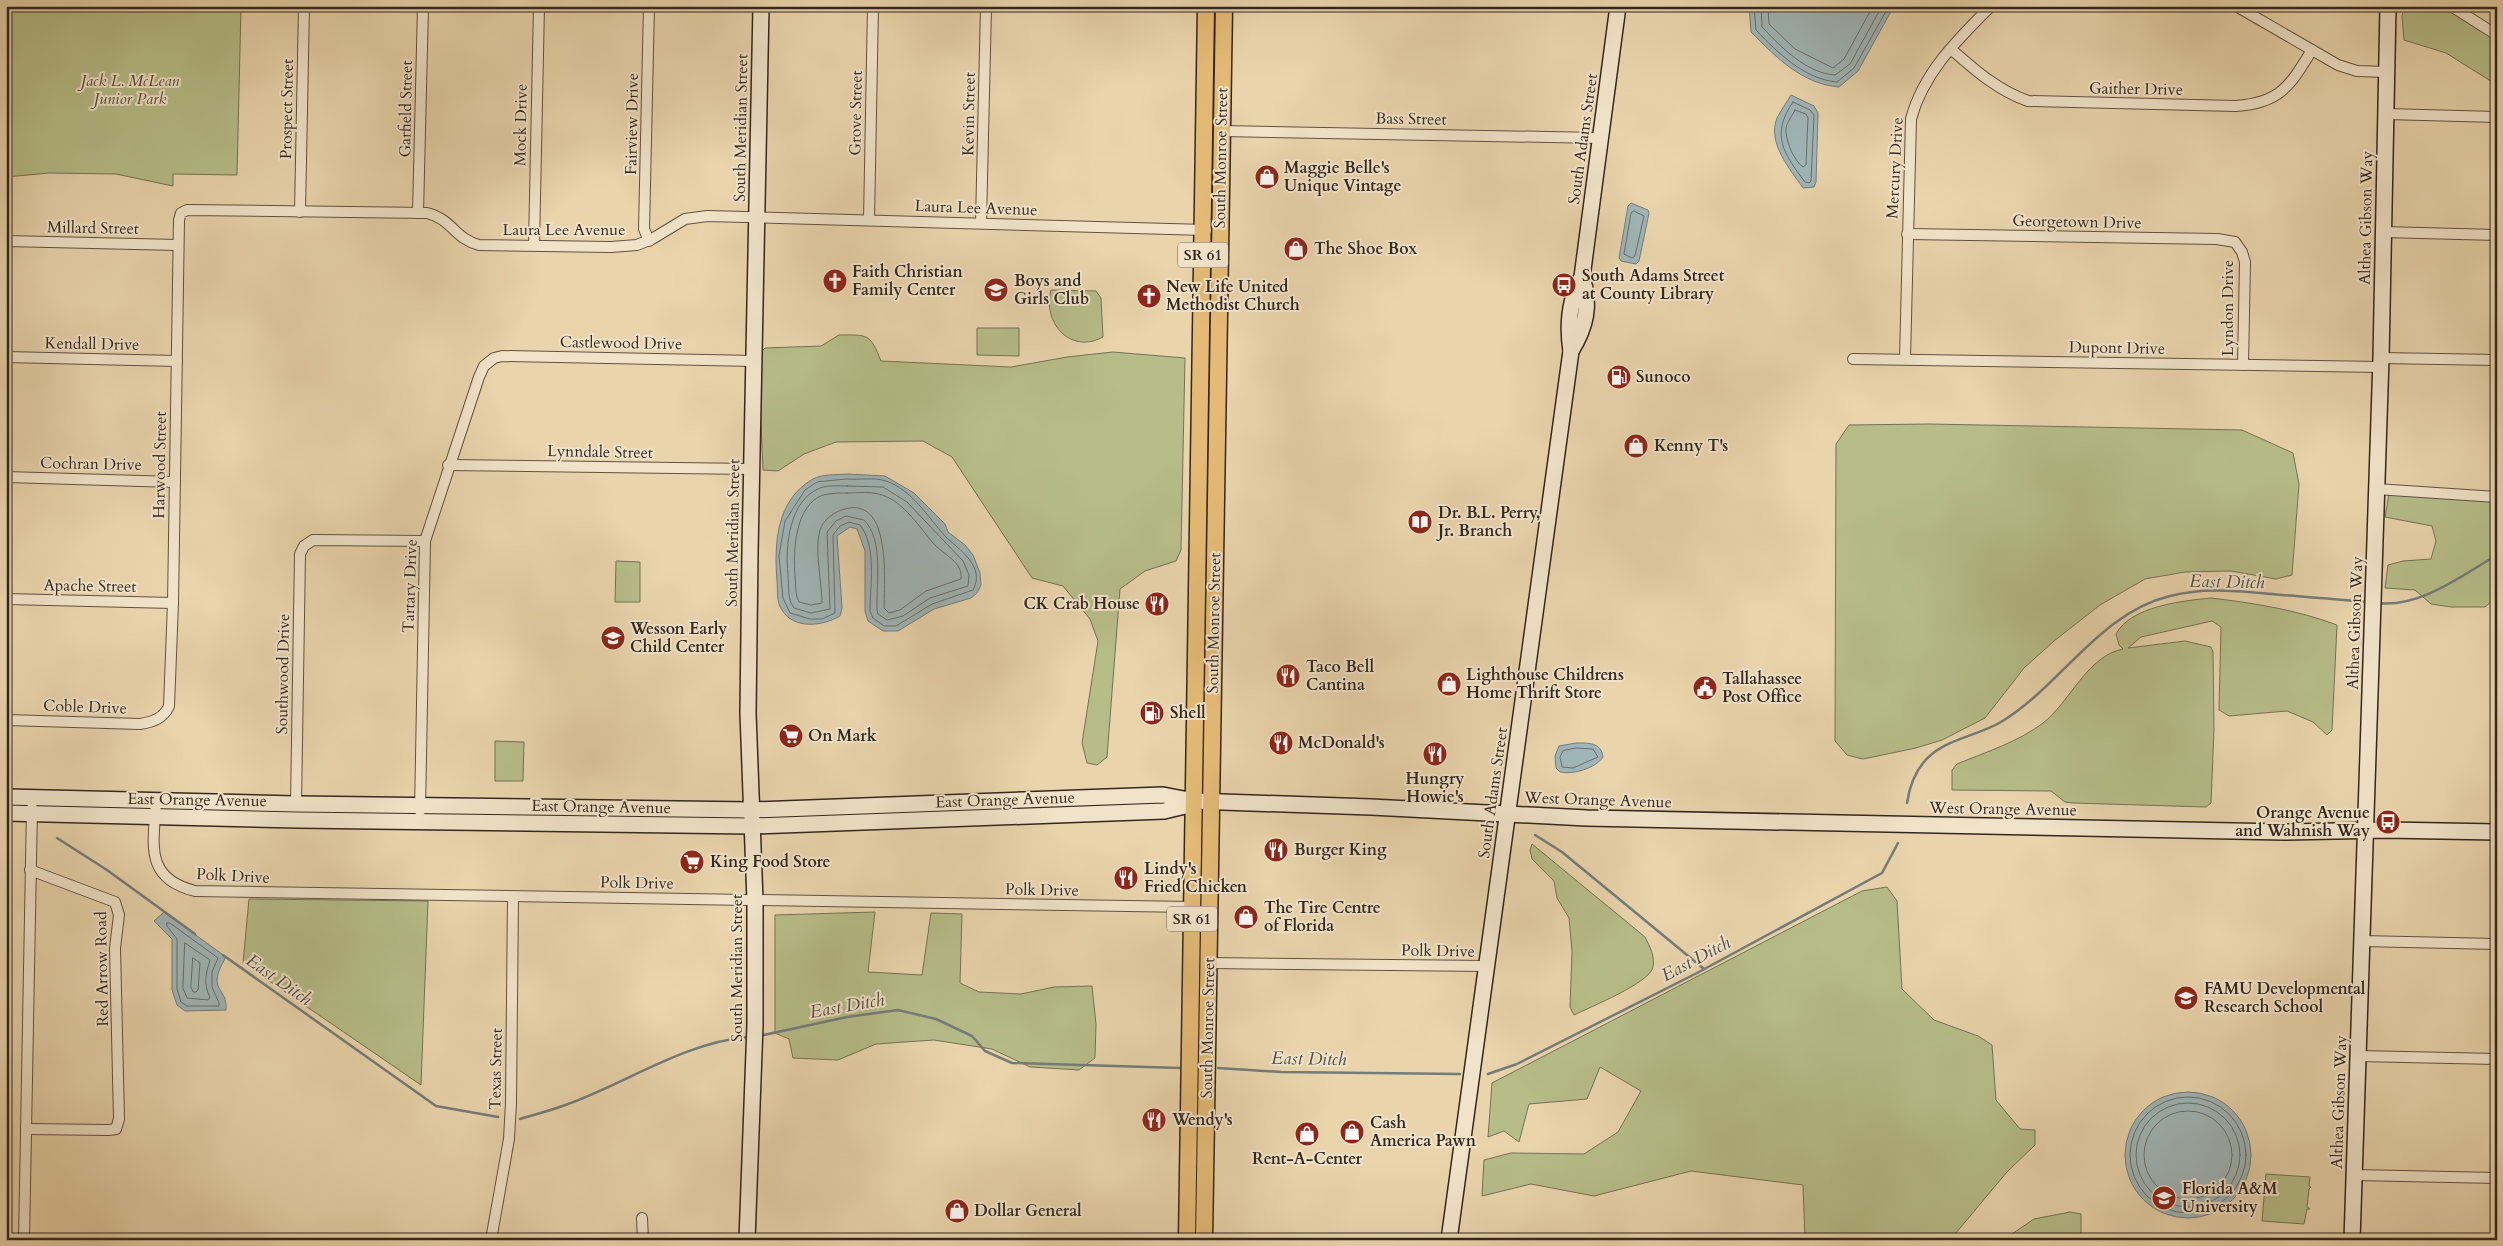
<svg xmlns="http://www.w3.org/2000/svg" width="2503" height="1246" viewBox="0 0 2503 1246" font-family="Cardo,serif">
<rect width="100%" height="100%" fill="#e9d4ac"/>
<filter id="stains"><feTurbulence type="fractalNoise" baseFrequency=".004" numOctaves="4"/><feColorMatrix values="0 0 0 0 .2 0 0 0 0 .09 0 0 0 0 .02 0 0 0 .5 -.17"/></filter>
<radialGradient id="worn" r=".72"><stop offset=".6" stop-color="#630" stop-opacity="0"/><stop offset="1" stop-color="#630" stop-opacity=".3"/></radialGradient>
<g fill="#b6bd89" stroke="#747254">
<polygon points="6,6 241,6 237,175 173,174 173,186 116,174 49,173 6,177"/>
<polygon points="2404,6 2446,6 2497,39 2497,85 2446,53 2404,40 2402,16"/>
<path d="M1051,290L1096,291L1101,298L1103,337C1070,355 1042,322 1051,290Z"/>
<polygon points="977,328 1019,328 1019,356 977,355"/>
<path d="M839,335C868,335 870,333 881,361L1011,367L1067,357L1113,352L1185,358L1181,550L1176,561L1145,571L1120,589L1107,757L1097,765L1087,763L1082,743L1098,641L1090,619L1063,586L1032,578L952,457L923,441L836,442L804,454L778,471L763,470L758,355L765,348L821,346Z"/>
<polygon points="1929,424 2242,430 2293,453 2299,484 2292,575 2276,579 2231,571 2185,572 2145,579 2100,605 2054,641 2024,668 1985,718 1942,740 1916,748 1863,759 1847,755 1835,741 1836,444 1849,425"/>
<polygon points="2389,494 2497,502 2497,597 2485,607 2451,607 2431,604 2415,590 2385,588 2388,565 2403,561 2431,559 2436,541 2432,526 2385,517"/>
<polygon points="616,561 640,562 640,602 615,602"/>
<path d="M2211,598C2254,603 2297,610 2337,625L2332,730L2327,735L2313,722L2287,711L2229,716L2219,710L2221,627L2212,621L2141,637L2128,648L2185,641L2211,647L2213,652L2214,729L2211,803L2206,807L2073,803L2065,802L2051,791L1952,790V770L1957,764C1986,752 2018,742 2043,723C2070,702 2087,656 2123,649L2119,645L2116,634C2131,606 2182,601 2211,598Z"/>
<polygon points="495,741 524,742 523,781 495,781"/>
<path d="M1532,844L1645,937C1650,947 1655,956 1653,967C1650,983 1590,1007 1574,1015L1570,1007L1572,951L1569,918L1557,898L1554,881L1532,859L1530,850Z"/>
<polygon points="1887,887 1897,901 1902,989 1934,1020 1978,1036 1992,1045 1996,1100 2020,1129 2035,1130 2035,1145 2007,1172 1950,1240 1805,1240 1803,1185 1691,1171 1594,1196 1531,1184 1482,1196 1484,1160 1511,1153 1584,1154 1618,1132 1641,1091 1600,1067 1587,1099 1529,1104 1519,1142 1504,1131 1488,1137 1492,1083 1862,891"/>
<polygon points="249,899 428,901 421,1085 243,963"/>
<polygon points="875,912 868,972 922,975 931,913 962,914 960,983 979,992 1021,994 1054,987 1092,986 1096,1024 1095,1058 1079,1070 1030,1067 992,1049 934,1040 876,1044 838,1060 793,1058 789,1039 775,1033 775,915"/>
<polygon points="2266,1174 2310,1177 2309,1186 2311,1187 2309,1189 2307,1207 2310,1209 2307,1209 2304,1224 2262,1221"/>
<polygon points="2070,1212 2081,1214 2081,1240 2003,1240 2034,1219"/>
</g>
<g fill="#9fb5b7" stroke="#747c7a">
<path d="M1749,6H1894L1858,71L1839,87C1802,84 1776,57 1751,32Z"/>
<path d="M1791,95L1814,106L1818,113L1816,182L1814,187L1803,188C1790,169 1767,143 1777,118C1781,110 1787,102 1791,95Z"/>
<polygon points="1631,203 1648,210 1649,213 1639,261 1636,264 1621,261 1619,258 1628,206"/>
<path d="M847,474L885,476L914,493L945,524L948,532L965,545L973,555L980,573L981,585L977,593L971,598L934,609L898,631H883L868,621L865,611V551L857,529L850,527L837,536L842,608L840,616C823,626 794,630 782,610C776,602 778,590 777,581C774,544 776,500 813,479C822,474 836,475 847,474Z"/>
<path d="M1576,743C1588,743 1601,742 1603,757C1596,768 1573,775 1560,772L1556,768L1555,756L1559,746Z"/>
<path d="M164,912L226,957C205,992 228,986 226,1010L185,1011L177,1005L172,990V939L154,921Z"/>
<circle cx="2188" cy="1155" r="63"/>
</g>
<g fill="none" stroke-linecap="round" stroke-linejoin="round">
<g stroke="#696e6b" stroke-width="1">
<path d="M1754,6L1756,30C1778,53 1804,79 1837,82L1854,68L1889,6"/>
<path d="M1761,6L1762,27C1781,47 1806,73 1835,75L1850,64L1882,6"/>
<polyline points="1768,6 1769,24 1795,49 1833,68 1844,59 1873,6"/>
<path d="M1793,102L1810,110L1814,115L1811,181L1809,183L1805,182C1784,154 1770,135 1793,102Z"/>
<path d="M1795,110L1806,114L1808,118L1806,165L1803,167C1794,161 1785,140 1786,128C1787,122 1792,116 1795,110Z"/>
<polygon points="1634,211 1644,216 1635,256 1632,258 1624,254 1631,213"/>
<path d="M847,479C859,480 874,477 886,481C912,490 928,517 945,536C959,550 986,566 973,590L932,604L896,626H884L873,618L870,611C870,585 877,547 860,525L849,522L840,526L833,535L835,613L822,619H810L790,613L783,598L779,556L785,521L805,490L817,482Z"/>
<path d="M847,486L883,487L907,502L963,561L969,575L968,586L930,598L903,616L887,620L878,614L877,610C876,583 884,540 864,520L846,516L836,521L827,532L830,609L811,613L794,608C787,599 789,586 788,574C785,547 789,500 820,488C828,485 838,486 847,486Z"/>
<path d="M847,493C858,493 871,491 882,495C904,502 920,528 934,544C944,555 963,562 961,579L926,591L900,610L889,613L884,608C884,583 892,496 845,509C835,511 823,520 820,530C814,550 822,583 822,603L811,605L799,602C795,595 796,584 795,576C793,551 795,505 823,495C831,493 840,493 847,493Z"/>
<polygon points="1576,748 1593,749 1598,757 1573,768 1562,767 1560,757 1563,751"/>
<polygon points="167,923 170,923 218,958 212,972 212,987 219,1003 219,1006 187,1006 181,1002 177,989 177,939 167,926"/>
<path d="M185,943L210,960C206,973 203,984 210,997L208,1000L187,998L183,988Z"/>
<polygon points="193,958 200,963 198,990 196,992 193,992 191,987"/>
<circle cx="2188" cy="1155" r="58"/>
<circle cx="2188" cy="1155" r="52"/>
<circle cx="2188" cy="1155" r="44"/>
</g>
<g stroke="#747c7a" stroke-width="2.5">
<path d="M2377,603C2420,608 2461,576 2497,555"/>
<path d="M1907,803C1910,783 1917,766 1932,754C1950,739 1981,734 2001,722C2061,686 2099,613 2170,596C2204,587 2237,591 2272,594C2304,597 2335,599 2367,602"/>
<polyline points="1535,835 1562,852 1704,969"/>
<polyline points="57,838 107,870 195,934"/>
<polyline points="223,955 436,1106 498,1117"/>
<polyline points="759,1036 847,1017 898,1010 936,1019 972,1036 985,1051 1012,1063 1180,1068"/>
<polyline points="1218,1068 1281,1072 1460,1074"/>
<polyline points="1488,1074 1517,1064 1697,973 1882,873 1898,843"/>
<path d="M520,1119C536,1114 553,1110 568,1104C626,1083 686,1042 748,1037"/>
</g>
<defs>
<g id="street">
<polyline points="2236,6 2338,65 2357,71 2387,72"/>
<polyline points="2451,6 2497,35"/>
<path d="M1951,49C1975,70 1997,90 2028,101L2236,106C2280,103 2290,86 2312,50"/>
<polyline points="2386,114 2497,117"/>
<polyline points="1221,131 1600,138"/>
<polyline points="300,212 304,6"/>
<polyline points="418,213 423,6"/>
<polyline points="869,220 873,6"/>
<polyline points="981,223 986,6"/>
<polyline points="2383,232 2497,235"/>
<polyline points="1907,234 2217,239 2235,242 2242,252 2245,262 2243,365"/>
<polyline points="6,241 178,245"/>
<polyline points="649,241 644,229 649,6"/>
<polyline points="534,245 539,6"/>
<polyline points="6,357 177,361"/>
<polyline points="2381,358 2497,360"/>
<polyline points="1853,359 2380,367"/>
<path d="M1905,359L1911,119C1923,73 1958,39 1991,6"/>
<polyline points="448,465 751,469"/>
<polyline points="6,477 175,482"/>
<polyline points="2376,489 2497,497"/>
<polyline points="6,599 173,603"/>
<path d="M6,720L140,724C153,722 164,718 169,706L173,603L179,220L181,213L187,210L427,213C452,219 455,239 479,245L611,247L637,245L652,239L685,219L707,216L1206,230"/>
<path d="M156,800C154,843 143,878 195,891L1192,907"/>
<polyline points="296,804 300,554 304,546 313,540 425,541"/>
<polyline points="420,811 425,541 479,377 484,366 494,358 502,356 755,361"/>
<polyline points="2361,941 2497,944"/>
<polyline points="1209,963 1487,966"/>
<polyline points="2358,1056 2497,1059"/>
<polyline points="26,1129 109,1130 116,1129 119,1119 115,948 119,915 115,902 30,870"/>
<polyline points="2355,1175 2497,1178"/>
<polyline points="642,1218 643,1240"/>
<polyline points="24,1240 32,808"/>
<polyline points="491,1240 509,1139 511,1103 513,897"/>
</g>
<g id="secondary">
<path d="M1571,351C1586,327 1591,305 1582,277"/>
<polyline points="6,797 296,804 752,810 1163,795 1194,801 1371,807 1587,818 2284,832 2386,830 2497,832"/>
<polyline points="6,813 298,820 752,826 1164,811 1185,806 1194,801"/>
<polyline points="747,1240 755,1025 755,901 748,713 750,552 761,6"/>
<path d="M1449,1240L1571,351C1567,325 1569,300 1582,277L1618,6"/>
<polyline points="2352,1240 2381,358 2388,6"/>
</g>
<g id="primary">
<polyline points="1187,1240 1206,6"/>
<polyline points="1204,1240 1224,6"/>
</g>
</defs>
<use href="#street" stroke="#605242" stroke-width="12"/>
<use href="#secondary" stroke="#33271f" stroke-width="18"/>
<use href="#primary" stroke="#33271f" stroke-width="19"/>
<use href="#street" stroke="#f1e3c9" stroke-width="10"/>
<use href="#secondary" stroke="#f1e3c9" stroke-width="15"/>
<use href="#primary" stroke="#e4ba76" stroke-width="16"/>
</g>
<defs>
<symbol id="shop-disc" viewBox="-11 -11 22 22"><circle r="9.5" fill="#8f2418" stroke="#f1e3c9"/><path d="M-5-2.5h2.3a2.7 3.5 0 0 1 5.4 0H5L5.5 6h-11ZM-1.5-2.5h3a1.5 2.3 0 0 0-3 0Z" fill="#fff"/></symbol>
<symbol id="church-disc" viewBox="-11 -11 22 22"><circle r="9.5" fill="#8f2418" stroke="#f1e3c9"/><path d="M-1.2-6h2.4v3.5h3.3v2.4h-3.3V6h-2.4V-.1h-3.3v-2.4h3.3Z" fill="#fff"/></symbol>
<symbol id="bus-disc" viewBox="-11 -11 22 22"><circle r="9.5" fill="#8f2418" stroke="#f1e3c9"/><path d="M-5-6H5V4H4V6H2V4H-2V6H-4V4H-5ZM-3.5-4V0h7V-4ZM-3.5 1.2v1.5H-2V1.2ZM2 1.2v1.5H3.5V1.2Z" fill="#fff"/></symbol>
<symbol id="school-disc" viewBox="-11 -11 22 22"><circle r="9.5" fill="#8f2418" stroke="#f1e3c9"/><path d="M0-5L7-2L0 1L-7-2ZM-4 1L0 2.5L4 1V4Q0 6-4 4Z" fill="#fff"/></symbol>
<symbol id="fuel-disc" viewBox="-11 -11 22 22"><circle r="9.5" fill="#8f2418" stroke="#f1e3c9"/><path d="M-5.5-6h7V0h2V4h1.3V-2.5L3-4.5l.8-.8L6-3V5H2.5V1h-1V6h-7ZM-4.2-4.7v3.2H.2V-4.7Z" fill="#fff"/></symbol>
<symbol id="library-disc" viewBox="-11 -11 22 22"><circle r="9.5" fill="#8f2418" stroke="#f1e3c9"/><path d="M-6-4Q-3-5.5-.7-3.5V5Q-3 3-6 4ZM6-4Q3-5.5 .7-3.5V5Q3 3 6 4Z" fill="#fff"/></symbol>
<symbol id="restaurant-disc" viewBox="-11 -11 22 22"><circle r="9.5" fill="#8f2418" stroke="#f1e3c9"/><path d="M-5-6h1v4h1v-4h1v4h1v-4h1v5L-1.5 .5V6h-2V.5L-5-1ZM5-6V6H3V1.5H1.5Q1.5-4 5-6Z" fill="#fff"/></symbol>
<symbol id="civic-disc" viewBox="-11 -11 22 22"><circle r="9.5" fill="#8f2418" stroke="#f1e3c9"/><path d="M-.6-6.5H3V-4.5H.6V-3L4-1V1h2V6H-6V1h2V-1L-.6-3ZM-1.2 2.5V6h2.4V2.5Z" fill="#fff"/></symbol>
<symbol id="supermarket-disc" viewBox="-11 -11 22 22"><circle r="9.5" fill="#8f2418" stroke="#f1e3c9"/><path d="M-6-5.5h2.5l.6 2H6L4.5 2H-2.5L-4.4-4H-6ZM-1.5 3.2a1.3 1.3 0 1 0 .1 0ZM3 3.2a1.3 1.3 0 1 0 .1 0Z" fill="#fff"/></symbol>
<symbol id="university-disc" viewBox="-11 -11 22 22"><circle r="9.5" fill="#8f2418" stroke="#f1e3c9"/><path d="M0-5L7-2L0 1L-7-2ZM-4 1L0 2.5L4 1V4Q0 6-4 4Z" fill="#fff"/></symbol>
</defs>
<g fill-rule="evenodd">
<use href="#shop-disc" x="1253" y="163" width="28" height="28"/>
<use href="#shop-disc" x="1282" y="235" width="28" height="28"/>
<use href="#church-disc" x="821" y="267" width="28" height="28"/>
<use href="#bus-disc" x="1550" y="271" width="28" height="28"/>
<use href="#school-disc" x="982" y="276" width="28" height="28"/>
<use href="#church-disc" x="1135" y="282" width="28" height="28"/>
<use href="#fuel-disc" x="1605" y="363" width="28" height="28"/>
<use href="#shop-disc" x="1622" y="432" width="28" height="28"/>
<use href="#library-disc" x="1406" y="508" width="28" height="28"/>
<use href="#restaurant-disc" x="1143" y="590" width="28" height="28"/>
<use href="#school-disc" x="599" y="624" width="28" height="28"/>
<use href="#restaurant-disc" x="1274" y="662" width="28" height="28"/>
<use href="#shop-disc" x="1435" y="670" width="28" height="28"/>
<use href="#civic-disc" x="1691" y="674" width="28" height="28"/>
<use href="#fuel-disc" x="1138" y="699" width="28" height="28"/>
<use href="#supermarket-disc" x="777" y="722" width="28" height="28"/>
<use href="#restaurant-disc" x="1267" y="729" width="28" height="28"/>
<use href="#restaurant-disc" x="1421" y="740" width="28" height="28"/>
<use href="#bus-disc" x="2374" y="808" width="28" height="28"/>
<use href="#restaurant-disc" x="1262" y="836" width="28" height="28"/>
<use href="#supermarket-disc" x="678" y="848" width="28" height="28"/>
<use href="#restaurant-disc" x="1112" y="864" width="28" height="28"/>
<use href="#shop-disc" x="1232" y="903" width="28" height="28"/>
<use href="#school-disc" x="2172" y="984" width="28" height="28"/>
<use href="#restaurant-disc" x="1140" y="1106" width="28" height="28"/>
<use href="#shop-disc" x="1338" y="1118" width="28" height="28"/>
<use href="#shop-disc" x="1293" y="1120" width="28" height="28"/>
<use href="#university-disc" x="2150" y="1184" width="28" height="28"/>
<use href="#shop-disc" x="943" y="1197" width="28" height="28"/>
</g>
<g text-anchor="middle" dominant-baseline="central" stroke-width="4" stroke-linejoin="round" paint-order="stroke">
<g fill="#f1e3c9" stroke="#6c5f52" stroke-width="1">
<rect x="1178" y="242.5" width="50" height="25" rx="4"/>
<rect x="1167" y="906.5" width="50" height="25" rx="4"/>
</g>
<g font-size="15" font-weight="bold" fill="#33271f">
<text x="1203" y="255">SR 61</text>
<text x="1192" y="919">SR 61</text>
</g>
<g font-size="16" font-style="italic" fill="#544c3a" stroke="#f1e3c9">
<text x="130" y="81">Jack L. McLean<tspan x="130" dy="18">Junior Park</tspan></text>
</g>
<g font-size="16" fill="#33271f" stroke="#f1e3c9">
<text transform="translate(2136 89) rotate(1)">Gaither Drive</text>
<text transform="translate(287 109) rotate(-89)">Prospect Street</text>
<text transform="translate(406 109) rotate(-89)">Garfield Street</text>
<text transform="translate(856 113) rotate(-89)">Grove Street</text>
<text transform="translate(969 114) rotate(-89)">Kevin Street</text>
<text transform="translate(1411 119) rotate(1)">Bass Street</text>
<text transform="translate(632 124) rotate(-89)">Fairview Drive</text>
<text transform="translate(521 125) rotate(-89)">Mock Drive</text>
<text transform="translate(741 128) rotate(-89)">South Meridian Street</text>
<text transform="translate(1583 139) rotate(-82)">South Adams Street</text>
<text transform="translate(1221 158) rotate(-89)">South Monroe Street</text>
<text transform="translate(1895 168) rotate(-87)">Mercury Drive</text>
<text transform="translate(976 208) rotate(2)">Laura Lee Avenue</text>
<text transform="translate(2366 218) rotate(-89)">Althea Gibson Way</text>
<text transform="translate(2077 222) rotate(1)">Georgetown Drive</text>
<text transform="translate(93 228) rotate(1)">Millard Street</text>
<text x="564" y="230">Laura Lee Avenue</text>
<text transform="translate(2228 308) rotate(-90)">Lyndon Drive</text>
<text transform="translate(621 343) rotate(1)">Castlewood Drive</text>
<text transform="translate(92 344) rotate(1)">Kendall Drive</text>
<text transform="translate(2117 348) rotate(1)">Dupont Drive</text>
<text transform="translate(600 452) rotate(1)">Lynndale Street</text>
<text transform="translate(91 464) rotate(1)">Cochran Drive</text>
<text transform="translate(160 465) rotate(-89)">Harwood Street</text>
<text transform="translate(733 533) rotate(-89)">South Meridian Street</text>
<text transform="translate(90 586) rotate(1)">Apache Street</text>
<text transform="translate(410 586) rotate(-88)">Tartary Drive</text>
<text transform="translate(1214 623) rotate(-89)">South Monroe Street</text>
<text transform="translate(2355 623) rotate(-88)">Althea Gibson Way</text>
<text transform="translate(283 674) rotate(-89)">Southwood Drive</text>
<text transform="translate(85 707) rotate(2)">Coble Drive</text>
<text transform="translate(1493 793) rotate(-82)">South Adams Street</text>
<text transform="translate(197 800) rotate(1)">East Orange Avenue</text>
<text transform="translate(1005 800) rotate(-2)">East Orange Avenue</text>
<text transform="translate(1598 800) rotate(2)">West Orange Avenue</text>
<text transform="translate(601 807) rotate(1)">East Orange Avenue</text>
<text transform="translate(2003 809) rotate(1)">West Orange Avenue</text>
<text transform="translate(233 876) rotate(3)">Polk Drive</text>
<text transform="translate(637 883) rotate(1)">Polk Drive</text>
<text transform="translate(1042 890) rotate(1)">Polk Drive</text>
<text transform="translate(1438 951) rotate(1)">Polk Drive</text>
<text transform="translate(737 968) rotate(-90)">South Meridian Street</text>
<text transform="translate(102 969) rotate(-91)">Red Arrow Road</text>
<text transform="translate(1208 1028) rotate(-89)">South Monroe Street</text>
<text transform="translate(496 1069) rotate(-89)">Texas Street</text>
<text transform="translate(2339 1102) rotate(-88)">Althea Gibson Way</text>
</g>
<g font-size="16" font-weight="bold" fill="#33271f" stroke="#f1e3c9" text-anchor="start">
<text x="1284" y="168">Maggie Belle's<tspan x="1284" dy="18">Unique Vintage</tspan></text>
<text x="1314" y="249">The Shoe Box</text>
<text x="852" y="272">Faith Christian<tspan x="852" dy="18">Family Center</tspan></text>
<text x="1582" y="276">South Adams Street<tspan x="1582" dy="18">at County Library</tspan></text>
<text x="1014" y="281">Boys and<tspan x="1014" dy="18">Girls Club</tspan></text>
<text x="1166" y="287">New Life United<tspan x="1166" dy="18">Methodist Church</tspan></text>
<text x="1636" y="377">Sunoco</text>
<text x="1654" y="446">Kenny T's</text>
<text x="1438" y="513">Dr. B.L. Perry,<tspan x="1438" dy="18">Jr. Branch</tspan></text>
<text x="1140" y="604" text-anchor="end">CK Crab House</text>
<text x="630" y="629">Wesson Early<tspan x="630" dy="18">Child Center</tspan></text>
<text x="1306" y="667">Taco Bell<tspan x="1306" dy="18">Cantina</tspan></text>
<text x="1466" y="675">Lighthouse Childrens<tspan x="1466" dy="18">Home Thrift Store</tspan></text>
<text x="1722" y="679">Tallahassee<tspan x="1722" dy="18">Post Office</tspan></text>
<text x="1170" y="713">Shell</text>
<text x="808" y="736">On Mark</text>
<text x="1298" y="743">McDonald's</text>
<text x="1435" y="779" text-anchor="middle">Hungry<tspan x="1435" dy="18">Howie's</tspan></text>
<text x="2370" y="813" text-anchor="end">Orange Avenue<tspan x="2370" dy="18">and Wahnish Way</tspan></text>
<text x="1294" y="850">Burger King</text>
<text x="710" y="862">King Food Store</text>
<text x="1144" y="869">Lindy's<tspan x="1144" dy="18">Fried Chicken</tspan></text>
<text x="1264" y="908">The Tire Centre<tspan x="1264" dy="18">of Florida</tspan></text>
<text x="2204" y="989">FAMU Developmental<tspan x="2204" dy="18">Research School</tspan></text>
<text x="1172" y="1120">Wendy's</text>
<text x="1370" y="1123">Cash<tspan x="1370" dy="18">America Pawn</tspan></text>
<text x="1307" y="1159" text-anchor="middle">Rent-A-Center</text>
<text x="2182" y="1189">Florida A&amp;M<tspan x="2182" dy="18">University</tspan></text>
<text x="974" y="1211">Dollar General</text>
</g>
<g font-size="18" font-style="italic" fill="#4e4a45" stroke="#f1e3c9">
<text transform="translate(2227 582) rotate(1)">East Ditch</text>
<text transform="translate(1696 959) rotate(-28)">East Ditch</text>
<text transform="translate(279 980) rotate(35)">East Ditch</text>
<text transform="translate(847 1006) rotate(-10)">East Ditch</text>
<text transform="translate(1309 1059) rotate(1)">East Ditch</text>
</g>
</g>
<rect width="2503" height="1246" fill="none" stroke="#e9d4ac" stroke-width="25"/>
<rect x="8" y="8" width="2488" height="1231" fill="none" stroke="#33271f" stroke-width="2.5"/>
<rect x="12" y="12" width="2478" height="1221" fill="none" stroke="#33271f"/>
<rect width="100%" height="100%" filter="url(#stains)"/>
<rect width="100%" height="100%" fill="url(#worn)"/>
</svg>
